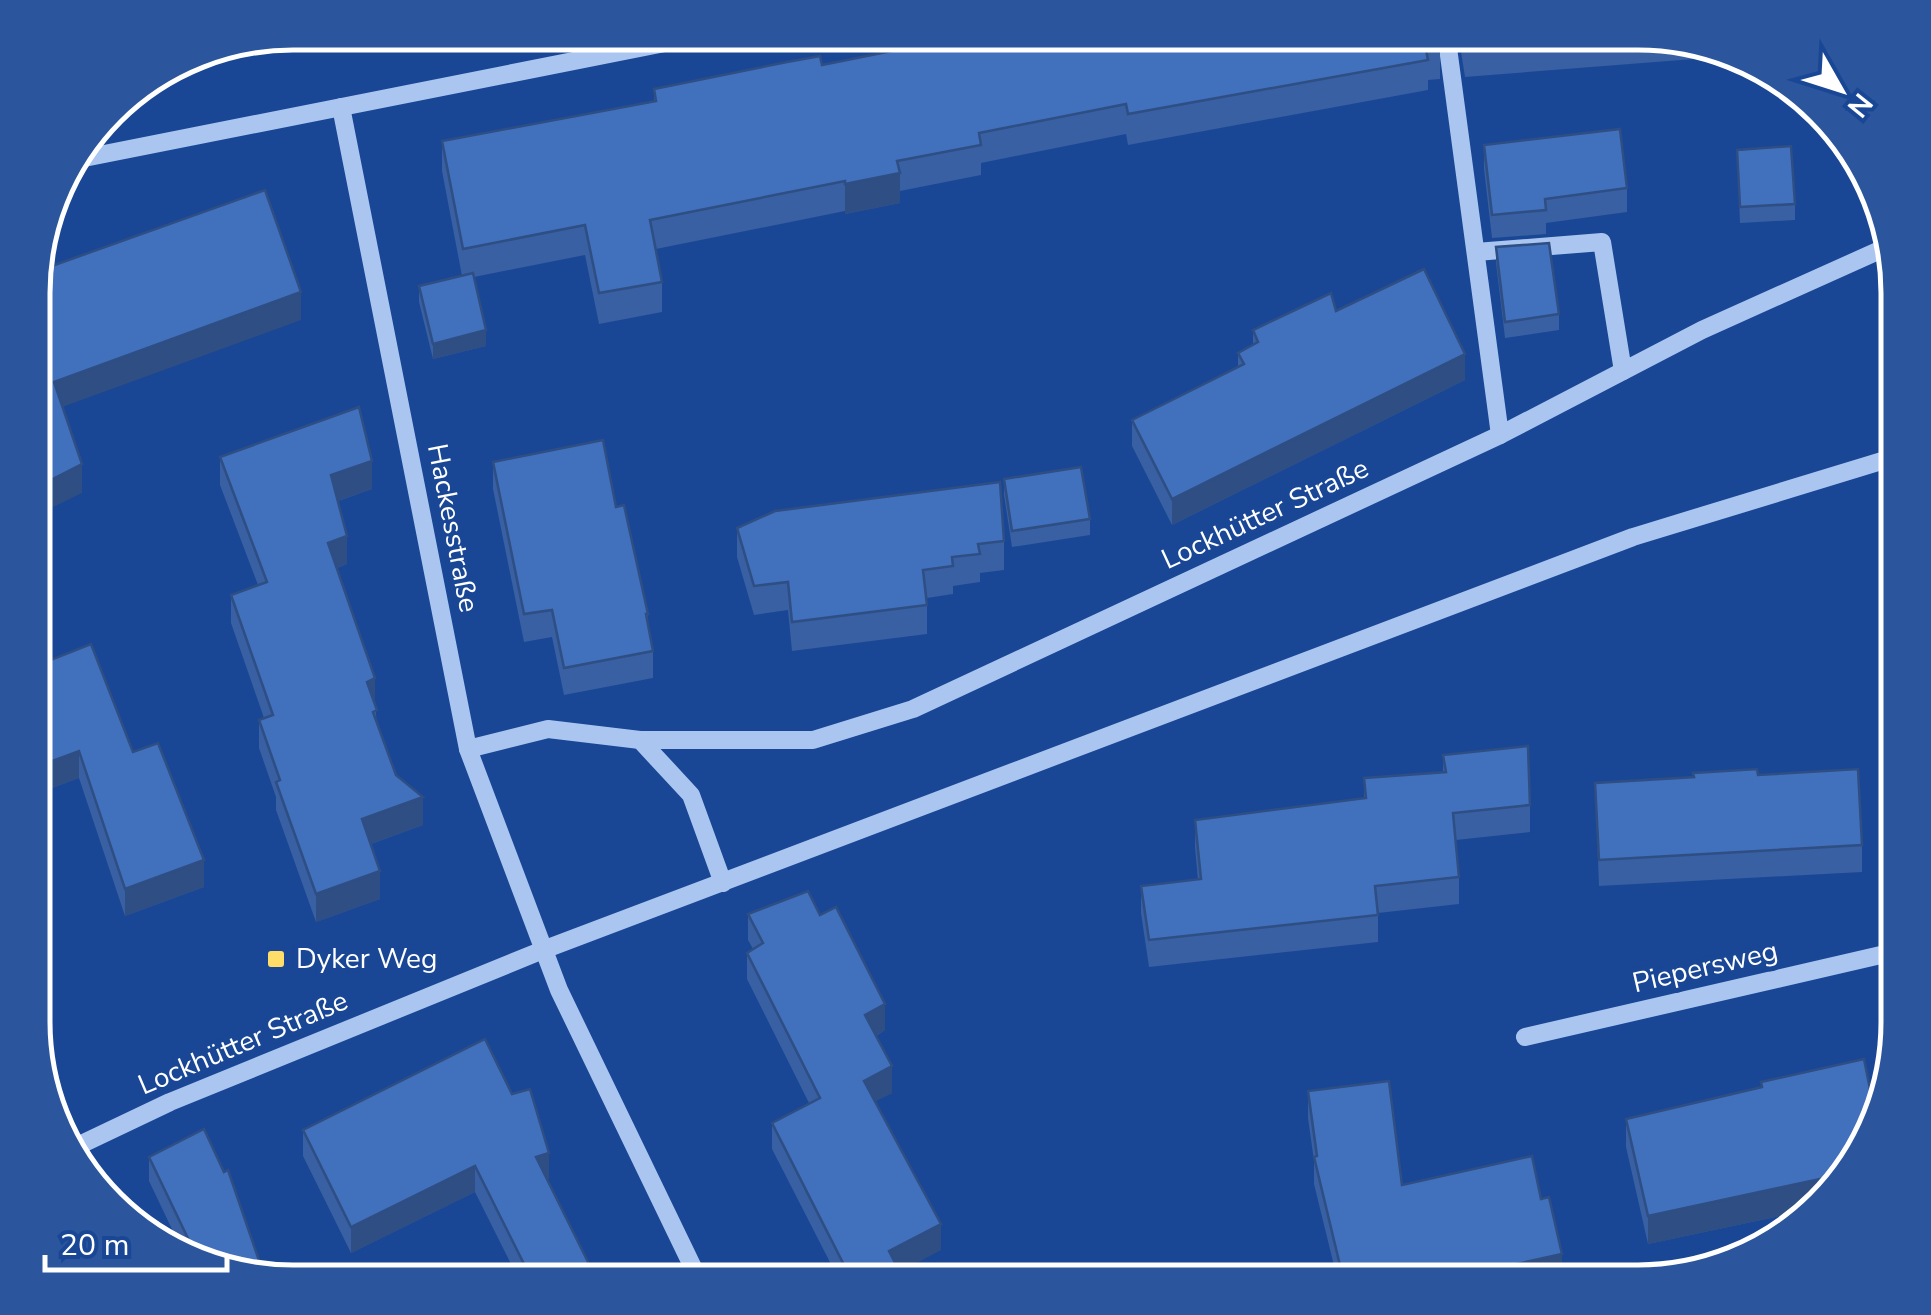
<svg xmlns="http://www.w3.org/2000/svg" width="1931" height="1315" viewBox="0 0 1931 1315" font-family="'Nunito Sans',sans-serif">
<rect width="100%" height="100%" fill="#194795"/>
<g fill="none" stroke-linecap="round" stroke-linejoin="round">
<g stroke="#aac6f0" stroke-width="18">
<polyline points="1446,33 1500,435"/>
<polyline points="341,107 468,749 559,990 700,1282"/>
<polyline points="69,161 715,33"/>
<polyline points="1476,252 1602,242 1623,371"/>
<polyline points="640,740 691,795 723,883"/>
<polyline points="468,749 548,729 640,740 813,740 913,709 1500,435 1702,330 1889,246"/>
<polyline points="1525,1037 1898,951"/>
<polyline points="67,1151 170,1102 543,950 1633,537 1898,456"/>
</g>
</g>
<g fill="#3860a2">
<polygon points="1458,33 1654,33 1720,57 1465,77"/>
<polygon points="1440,49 1440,79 1428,80 1428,90 1128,145 1126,134 981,163 981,175 900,191 900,203 845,214 845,211 656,249 662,282 662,312 599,324 585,255 474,277 486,346 433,359 419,302 419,286 462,276 442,171 442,141 654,101 654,89 822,65"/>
<polygon points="1484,145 1627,188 1627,212 1546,223 1546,234 1492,238 1484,169"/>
<polygon points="1737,150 1795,204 1795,220 1740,223"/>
<polygon points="1496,247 1559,314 1559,330 1505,338 1496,263"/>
<polygon points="1336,311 1465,380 1172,525 1132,446 1132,420 1238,366 1238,353 1253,345 1253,330"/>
<polygon points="220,457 372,489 338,501 347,564 337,568 375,704 377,724 396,775 423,825 371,844 380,899 316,922 276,810 276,797 259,748 259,720 264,718 231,623 231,595 258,585 220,485"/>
<polygon points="493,462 616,507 648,614 648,629 653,651 653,678 564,695 552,637 524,642 493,489"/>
<polygon points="1004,479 1090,519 1090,535 1012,547 1004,495"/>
<polygon points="737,528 1004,541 1004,570 980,573 980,582 953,586 953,594 927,598 927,634 792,651 788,610 754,615 737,557"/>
<polygon points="35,666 133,752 204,887 125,916 79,778 36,794 35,790"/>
<polygon points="1443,755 1530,805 1530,832 1456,840 1459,877 1459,904 1378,913 1378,942 1149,967 1141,913 1141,886 1198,880 1195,847 1195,820 1364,799 1364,778 1443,772"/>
<polygon points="1758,775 1862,845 1862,872 1599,886 1595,783"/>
<polygon points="748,914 820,915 885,1030 876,1036 892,1093 875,1101 941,1250 836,1274 772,1149 772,1123 809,1103 747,979 747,953 753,949 748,940"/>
<polygon points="1761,1082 1845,1180 1809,1210 1648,1244 1626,1147 1626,1119 1761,1087"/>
<polygon points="1308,1091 1402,1185 1562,1281 1338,1282 1314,1184 1314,1161 1308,1118"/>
<polygon points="303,1130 549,1179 547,1179 598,1282 520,1282 475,1192 351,1253 303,1156"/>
<polygon points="149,1157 265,1278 180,1246 149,1181"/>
</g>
<g fill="#2e4e84">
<polygon points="900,173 900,203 845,214 845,184"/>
<polygon points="301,292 301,320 54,410 54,382"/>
<polygon points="486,330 486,346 433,359 433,344"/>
<polygon points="1465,354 1465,380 1172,525 1172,499"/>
<polygon points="372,461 372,489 331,503 331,475"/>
<polygon points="82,464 82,493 35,516 35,488"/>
<polygon points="347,536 347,564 328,571 328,543"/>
<polygon points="375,678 375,706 367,682"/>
<polygon points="79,751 79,778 36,794 36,767"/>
<polygon points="423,797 423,825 362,847 362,819"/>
<polygon points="204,860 204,887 125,916 125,889"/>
<polygon points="380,871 380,899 316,922 316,894"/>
<polygon points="885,1004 885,1030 865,1042 865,1015"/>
<polygon points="892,1066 892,1093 864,1107 864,1081"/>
<polygon points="549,1153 549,1179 536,1182 536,1157"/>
<polygon points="475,1166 475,1192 351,1253 351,1227"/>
<polygon points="1848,1173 1845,1180 1809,1210 1648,1244 1648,1216"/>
<polygon points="941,1224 941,1250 889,1278 889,1251"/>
<polygon points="1562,1254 1562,1281 1465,1282 1485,1271"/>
</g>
<g fill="#4170bc" stroke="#2e4e84" stroke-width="2.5">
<polygon points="981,33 1438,33 1440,49 1426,50 1428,60 1128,114 1126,104 979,133 981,145 897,161 900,173 845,184 845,181 650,220 662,282 599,293 585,225 463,249 442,141 656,101 654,89 787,62 820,56 822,65"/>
<polygon points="1463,33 1642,33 1465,47"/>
<polygon points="1620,129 1627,188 1545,199 1546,210 1492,215 1484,145"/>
<polygon points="1791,146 1795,204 1740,207 1737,150"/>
<polygon points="265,190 301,292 54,382 82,464 35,488 35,272"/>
<polygon points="1549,243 1559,314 1505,322 1496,247"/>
<polygon points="1424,269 1465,354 1172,499 1132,420 1244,364 1238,353 1258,342 1253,330 1331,293 1336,311"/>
<polygon points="473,273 486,330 433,344 419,286"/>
<polygon points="359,407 372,461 331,475 347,536 328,543 375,678 367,682 377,710 373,712 396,775 423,797 362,819 380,871 316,894 276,782 280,780 259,720 273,715 231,595 267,582 220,457"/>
<polygon points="603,440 616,507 624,505 648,614 646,614 653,651 564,668 552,610 524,614 493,462"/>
<polygon points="1081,467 1090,519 1012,531 1004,479"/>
<polygon points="1000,482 1004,541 978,544 980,554 952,557 953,566 923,570 927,605 792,622 788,582 754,586 737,528 775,511"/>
<polygon points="91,644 133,752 158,743 204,860 125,889 79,751 36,767 35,762 35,666"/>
<polygon points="1528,746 1530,805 1453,813 1459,877 1375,886 1378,915 1149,940 1141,886 1201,879 1195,820 1366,798 1364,778 1446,772 1443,755"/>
<polygon points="1757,769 1758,775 1858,769 1862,845 1599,860 1595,783 1694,777 1693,773"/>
<polygon points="808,891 820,915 836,907 885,1004 865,1015 892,1066 864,1081 941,1224 889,1251 905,1282 819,1282 846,1269 772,1123 820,1098 747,953 763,943 748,914"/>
<polygon points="485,1039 512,1094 530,1089 549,1153 536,1157 598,1282 533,1282 475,1166 351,1227 303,1130"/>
<polygon points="1864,1059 1873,1104 1848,1173 1648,1216 1626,1119 1762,1087 1761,1082"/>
<polygon points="1389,1081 1402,1185 1532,1156 1541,1199 1549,1197 1562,1254 1485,1271 1487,1277 1465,1282 1344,1282 1314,1157 1317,1156 1308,1091"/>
<polygon points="204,1129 224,1172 228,1170 265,1278 194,1251 149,1157"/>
</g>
<rect fill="#ffdd69" stroke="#194795" stroke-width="4" x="266" y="949" width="20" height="20" rx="5"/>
<g text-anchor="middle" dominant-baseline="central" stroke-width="10" stroke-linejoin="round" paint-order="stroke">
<g font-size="28" fill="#fff" stroke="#194795">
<text transform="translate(1265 514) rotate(-25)">Lockhütter Straße</text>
<text transform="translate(453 528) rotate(79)">Hackesstraße</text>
<text transform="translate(1705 967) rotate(-13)">Piepersweg</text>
<text transform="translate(243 1043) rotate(-23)">Lockhütter Straße</text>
</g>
<g font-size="28" fill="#fff" stroke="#194795" text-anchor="start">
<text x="296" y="959">Dyker Weg</text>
</g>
</g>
<path d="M0 0H1931V1315H0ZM293 50H1638A243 243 0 0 1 1881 293V1022A243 243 0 0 1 1638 1265H293A243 243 0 0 1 50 1022V293A243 243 0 0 1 293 50Z" fill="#2b569d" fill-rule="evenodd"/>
<path fill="none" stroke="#fff" stroke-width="5" d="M293 50H1638A243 243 0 0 1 1881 293V1022A243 243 0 0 1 1638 1265H293A243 243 0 0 1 50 1022V293A243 243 0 0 1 293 50Z"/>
<g transform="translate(1841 90) rotate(129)" stroke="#194795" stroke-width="8" paint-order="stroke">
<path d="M0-8L18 38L0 25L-18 38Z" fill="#ffffff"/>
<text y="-15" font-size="28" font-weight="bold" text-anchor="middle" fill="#ffffff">N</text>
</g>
<path d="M45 1255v15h182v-15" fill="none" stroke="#ffffff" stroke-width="5"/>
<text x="60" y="1255" font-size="30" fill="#ffffff" stroke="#194795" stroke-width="8" paint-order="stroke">20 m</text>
</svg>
